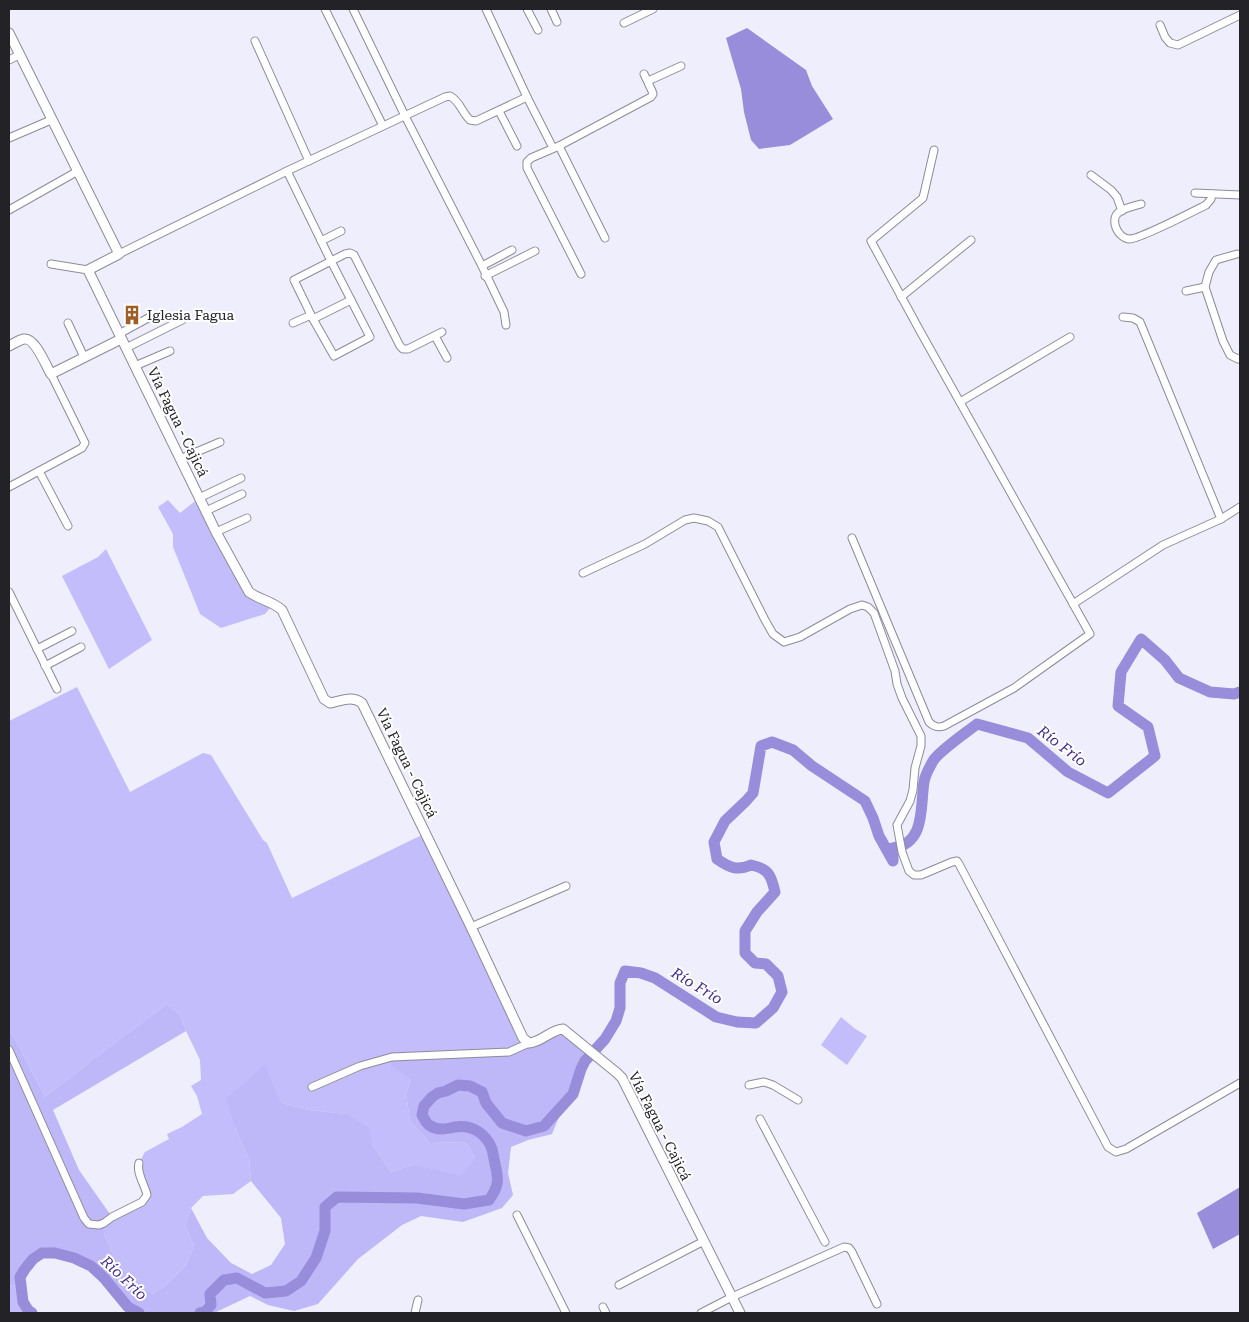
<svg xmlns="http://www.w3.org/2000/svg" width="1249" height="1322" viewBox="0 0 1249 1322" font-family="'Roboto Serif',serif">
<rect width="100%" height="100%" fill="#efeefd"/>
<g fill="#c4bdfc">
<polygon points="199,498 249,592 274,603 265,614 221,628 200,614 173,547 173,534 158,507 168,500 180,513"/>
<polygon points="106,549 152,640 109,669 62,576 98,557"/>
<polygon points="77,687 130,792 203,753 211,755 263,840 267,843 292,898 426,833 523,1038 522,1047 392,1066 411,1080 406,1094 410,1121 430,1143 466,1142 475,1158 460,1177 415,1164 391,1172 372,1144 346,1114 309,1110 282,1103 265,1066 235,1127 249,1159 251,1181 233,1194 203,1196 191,1208 185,1225 194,1246 186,1265 167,1284 153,1294 132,1281 113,1254 104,1234 104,1223 147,1196 139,1163 145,1152 169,1139 167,1134 182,1127 202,1114 197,1096 191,1086 201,1080 200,1060 186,1031 180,1015 167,1004 112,1045 45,1097 14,1037 9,1030 9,721"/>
<polygon points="841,1017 854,1028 867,1036 847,1065 821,1045"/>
<path d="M20,1283C23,1295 21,1306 32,1313H9V1287Z"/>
</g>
<path fill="#beb7f8" d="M167,1004L180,1015L186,1031L53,1110L79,1170L112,1217L104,1223V1234L113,1254L132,1281L153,1294L167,1284L186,1265L194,1246L185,1225L191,1208L207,1238L231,1263L252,1274L271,1265L285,1244L281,1218L251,1181L249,1159L235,1127L226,1099L265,1065L282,1103L309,1110L347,1114L369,1128L372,1144L391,1172L415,1164L460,1176L475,1158L466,1142L430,1143L410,1121L406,1094L411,1080L391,1066L392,1057L496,1053L557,1030L590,1056C579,1067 580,1082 572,1094C569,1100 563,1105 559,1110V1117L552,1134L528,1140L511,1147L508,1173L513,1195L502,1208L463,1222L421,1216L402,1225L358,1259L318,1304L294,1311L268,1305L250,1296L214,1313H139C136,1312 132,1310 129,1308C123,1303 119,1295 115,1290C99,1271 88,1263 65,1256C52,1252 43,1251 33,1260C26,1266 19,1274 20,1283L9,1287V1030L14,1037L45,1097L112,1045Z"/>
<g fill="#978ddb">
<polygon points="747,28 806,70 812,86 833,119 790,145 759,149 751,140 744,112 741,89 726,38"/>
<polygon points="1240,1187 1240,1234 1213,1249 1197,1213"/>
</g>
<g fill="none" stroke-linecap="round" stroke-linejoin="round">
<g stroke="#978ddb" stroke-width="11">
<polyline points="32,1313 28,1310 23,1302 20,1277 25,1269 33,1259 42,1253 55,1253 74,1258 91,1266 104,1278 128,1307 139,1313"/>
<path d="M200,1313L205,1312L211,1305L210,1294L224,1280L237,1278L265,1293L286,1291L301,1281L316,1258L325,1231V1207L337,1197L417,1198L464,1204L489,1200C499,1186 499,1180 495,1164C494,1159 493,1153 492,1149C486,1133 471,1124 455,1127C446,1129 437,1131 429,1125C426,1123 424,1118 422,1115L424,1106L432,1097L438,1093L446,1091L458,1085L470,1086L482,1092L486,1103L502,1123L526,1131L544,1126L573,1094L581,1069L585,1061L605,1039L616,1021L620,1008V983L625,971L641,973L655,978L716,1017L737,1022L756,1023L773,1008L782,992L778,976L766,964L755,963L745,953V931L757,912L775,892C771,875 769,869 751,865C737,871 730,868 717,859L714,842L725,821L746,801L753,793L761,746L772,742L793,750L812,766L865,801L873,818L879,836L893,861V848C926,843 920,807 924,782C925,775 929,768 933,761C939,751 967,732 977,724L1028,738L1068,772L1108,793L1155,756L1148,727L1118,706L1121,672L1141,639L1165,660L1179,678L1210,692L1234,694L1240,692"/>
</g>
<defs>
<g id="minor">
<polyline points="325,9 383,126"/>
<polyline points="353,9 405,116 482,266 504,312 506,325"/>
<polyline points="486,9 527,97 553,148"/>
<polyline points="527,9 538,30"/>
<polyline points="551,9 557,22"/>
<polyline points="624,23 653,9"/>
<polyline points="1160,25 1165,37 1170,43 1178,45 1240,15"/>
<polyline points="255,41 309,161"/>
<polyline points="9,60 19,55"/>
<polyline points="648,81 681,66"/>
<polyline points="499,111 517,146"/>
<polyline points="9,138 51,120"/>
<polyline points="559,146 605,238"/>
<polyline points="287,171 331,261 370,337 334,356 313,319 294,280 345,254 350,253 354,255 400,346 403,349 408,349 442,332"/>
<polyline points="1091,175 1111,190 1117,197 1122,211"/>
<polyline points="1195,193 1240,195"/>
<path d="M1141,204C1134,206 1124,208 1119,212C1109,220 1118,238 1129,239C1138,240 1194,211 1206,205L1211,199L1212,194"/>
<polyline points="9,210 78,171"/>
<polyline points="321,241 341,231"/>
<path d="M119,254L287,171L445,97L450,96C460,101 462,113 470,120L476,121L527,97"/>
<polyline points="1237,254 1216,260 1209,272 1205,287 1223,341 1230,355 1238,359 1240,358"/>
<polyline points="51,264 88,270"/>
<polyline points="482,266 512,250"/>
<polyline points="581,274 527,168 527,162 531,158 559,146 651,97 653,94 652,91 644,74"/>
<polyline points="485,276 535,251"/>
<polyline points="1186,291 1205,287"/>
<polyline points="901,297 971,240"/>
<polyline points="313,319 351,300"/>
<polyline points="68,323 84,357"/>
<polyline points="293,323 311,315"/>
<polyline points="119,334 150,317"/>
<polyline points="435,336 447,358"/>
<polyline points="126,348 182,320"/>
<polyline points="135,366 170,351"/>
<polyline points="960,402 1070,337"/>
<polyline points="180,459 220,442"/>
<polyline points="39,471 68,526"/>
<polyline points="9,487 82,448 85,443 51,374"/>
<polyline points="199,498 241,478"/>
<polyline points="206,511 242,494"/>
<polyline points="1221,519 1240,507"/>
<polyline points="216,532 247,518"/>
<path d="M852,538L929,722C934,727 938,728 944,726L1014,688L1090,634L920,331L871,241L923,198L934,150"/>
<polyline points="583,573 645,544 685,520 694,518 708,521 718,527 765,620 773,634 784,642 800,637 850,609 862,605 868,607 874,613 895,671 897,684 902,698 921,736 921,746 915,768 913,790 910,801 897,825 902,852 909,871 914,875 921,875 952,862 957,861 959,864 1108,1147 1116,1152 1126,1149 1240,1083"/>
<polyline points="9,592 57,689"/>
<polyline points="1073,604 1163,545 1221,519 1140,322 1133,318 1123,317"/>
<polyline points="37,649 72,631"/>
<polyline points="45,666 81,647"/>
<polyline points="471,927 566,886"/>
<path d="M9,1050L84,1218L89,1224L99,1225L104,1223L112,1217L142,1202L147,1195C145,1185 136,1173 139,1163"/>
<polyline points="749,1085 764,1082 773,1085 798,1100"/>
<polyline points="312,1087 360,1066 392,1057 509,1052 529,1043"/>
<polyline points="760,1119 825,1242"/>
<polyline points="517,1215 566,1313"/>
<polyline points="619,1285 704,1241"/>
<polyline points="603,1307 606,1313"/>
<polyline points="415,1313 418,1300"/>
<polyline points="701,1313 732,1297 844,1247 849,1248 852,1252 877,1304"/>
</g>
<g id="tertiary">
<path d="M9,33L119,254L88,270L216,532L249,592C260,600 272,601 282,610L324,699L330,703C341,701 352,695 362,703L471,927L523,1038L529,1043C542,1042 550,1030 563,1029L617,1073L622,1078L740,1313"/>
<path d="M9,346C13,344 19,340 24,339C35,337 46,366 51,374L121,339"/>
</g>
</defs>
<use href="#minor" stroke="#8c8b98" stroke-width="9"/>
<use href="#tertiary" stroke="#8c8b98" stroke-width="11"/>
<use href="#minor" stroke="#fff" stroke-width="7"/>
<use href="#tertiary" stroke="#fff" stroke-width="9"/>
</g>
<defs>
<symbol id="building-bare" viewBox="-9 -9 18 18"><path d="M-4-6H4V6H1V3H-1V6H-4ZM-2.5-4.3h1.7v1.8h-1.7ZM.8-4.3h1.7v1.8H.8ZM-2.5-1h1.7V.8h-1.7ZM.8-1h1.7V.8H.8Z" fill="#9e5e28" stroke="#fff" stroke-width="2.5" paint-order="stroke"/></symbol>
</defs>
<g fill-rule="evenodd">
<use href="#building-bare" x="118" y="301" width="28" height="28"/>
</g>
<g text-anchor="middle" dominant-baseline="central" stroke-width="4" stroke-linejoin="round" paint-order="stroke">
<g font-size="14" fill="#222227" stroke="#fff" text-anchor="start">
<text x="147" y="315">Iglesia Fagua</text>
</g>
<g font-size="14" fill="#222227" stroke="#fff">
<text transform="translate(178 422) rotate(64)">Vía Fagua - Cajicá</text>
<text transform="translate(407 763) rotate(64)">Vía Fagua - Cajicá</text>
<text transform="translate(660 1126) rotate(63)">Vía Fagua - Cajicá</text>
</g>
<g font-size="15" font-style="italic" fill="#442e89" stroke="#fff">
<text transform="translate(1062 746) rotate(37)">Río Frío</text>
<text transform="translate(697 986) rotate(31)">Río Frío</text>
<text transform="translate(124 1278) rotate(43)">Río Frío</text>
</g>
</g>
<rect width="1249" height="1322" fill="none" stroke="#222227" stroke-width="20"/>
</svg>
